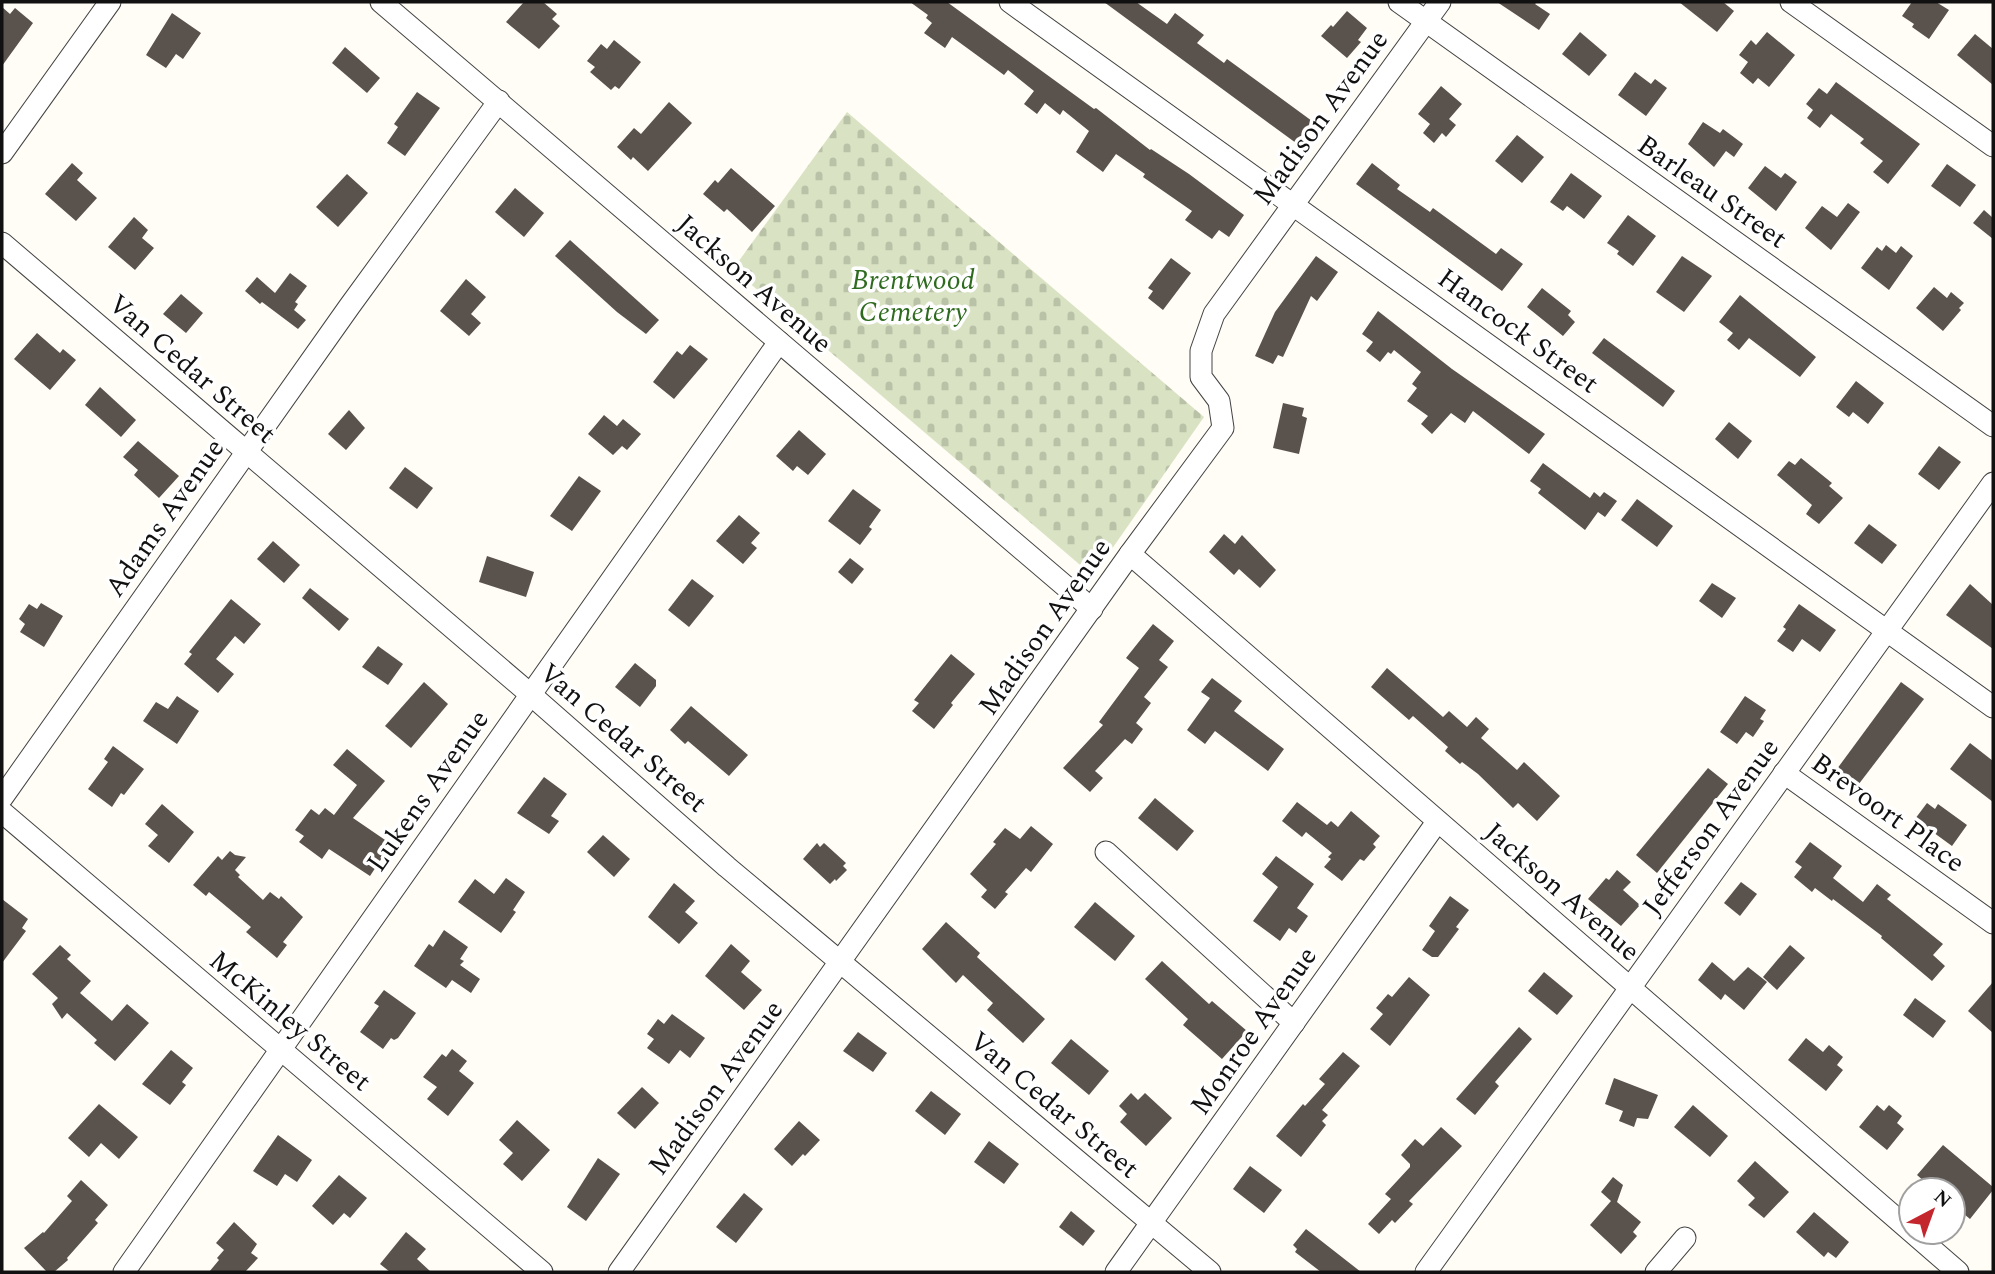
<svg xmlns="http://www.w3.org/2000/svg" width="1995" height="1274" viewBox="0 0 1995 1274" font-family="Spectral,serif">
<defs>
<pattern id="cemetery-stones" width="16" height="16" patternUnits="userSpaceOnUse" patternTransform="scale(1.75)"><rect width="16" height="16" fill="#d9e3c4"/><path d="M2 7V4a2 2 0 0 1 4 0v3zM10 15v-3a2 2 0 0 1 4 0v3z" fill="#b9c2a7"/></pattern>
</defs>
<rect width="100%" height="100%" fill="#fffdf5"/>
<polygon fill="url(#cemetery-stones)" points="847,112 1204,417 1093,576 733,269"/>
<g fill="#5a524d">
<polygon points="524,2 543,2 557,14 552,19 560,26 539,49 506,22"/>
<polygon points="910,2 947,2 1094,109 1096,108 1150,150 1151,149 1189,174 1244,215 1229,237 1219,230 1212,239 1185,220 1192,211 1143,177 1145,174 1116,154 1103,172 1076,152 1089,131 1063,110 1060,115 1045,103 1037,114 1024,104 1034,91 1008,70 1004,75 952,37 945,48 924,33 932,23 926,18 928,15"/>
<polygon points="1104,2 1136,2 1167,24 1175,13 1204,35 1197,43 1224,63 1227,59 1312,121 1296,143"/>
<polygon points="1497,2 1537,2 1535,4 1550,14 1539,30"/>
<polygon points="1679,2 1723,2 1734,11 1717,32"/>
<polygon points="1912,2 1936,2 1949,10 1929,39 1912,27 1914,24 1902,16"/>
<polygon points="2,7 10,14 15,8 33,23 2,66"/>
<polygon points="1347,11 1367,28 1358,40 1361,42 1347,58 1321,36 1331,25 1333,27"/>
<polygon points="172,13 201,33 183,59 176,54 166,68 146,55"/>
<polygon points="1580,32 1607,55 1589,76 1562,54"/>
<polygon points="1767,32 1795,55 1769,87 1758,78 1753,84 1740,73 1748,62 1739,55 1751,40 1756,45"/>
<polygon points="1975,34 1993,49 1993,85 1957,55"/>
<polygon points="614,40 641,62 619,89 615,86 611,90 590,72 595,67 587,61 601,44 607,49"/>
<polygon points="345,47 380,78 367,93 332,63"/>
<polygon points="1635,72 1651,84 1655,79 1667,88 1646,116 1618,95"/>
<polygon points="1836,82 1920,144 1888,184 1873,172 1883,161 1860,143 1864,139 1831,114 1820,128 1807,118 1813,110 1806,104 1819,88 1827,94"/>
<polygon points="1441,86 1462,104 1449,119 1456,125 1446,137 1442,133 1434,143 1423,133 1430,124 1418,114"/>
<polygon points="417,92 440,108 405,156 387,143 398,127 394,124"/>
<polygon points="669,102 692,123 648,171 633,157 631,160 617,147 634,128 641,134"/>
<polygon points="1703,122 1720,133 1723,129 1743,144 1734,157 1726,151 1714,167 1688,144"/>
<polygon points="1517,135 1544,157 1522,183 1495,161"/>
<polygon points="72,163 83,173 77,180 97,198 76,221 45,194"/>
<polygon points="1372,163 1400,185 1397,189 1430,212 1433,208 1496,254 1501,248 1523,264 1502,291 1356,184"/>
<polygon points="1947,164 1976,185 1960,207 1931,186"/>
<polygon points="1765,166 1781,178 1785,173 1797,182 1776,211 1748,188"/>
<polygon points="731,168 775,206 752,232 727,209 724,212 703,194 715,180 718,183"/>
<polygon points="1571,173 1602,196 1584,219 1567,206 1563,211 1550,202"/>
<polygon points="347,174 368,193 338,227 316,207"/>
<polygon points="515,188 544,213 524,237 495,212"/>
<polygon points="1848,203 1860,212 1831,250 1805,228 1822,206 1837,217"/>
<polygon points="1984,210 1993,218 1993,239 1973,223"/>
<polygon points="1628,215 1656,236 1633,266 1617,254 1619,251 1607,243"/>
<polygon points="134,217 148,230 142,238 154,248 135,270 108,247"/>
<polygon points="570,240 659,320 646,334 617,312 555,256"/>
<polygon points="1886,245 1896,253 1901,246 1913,256 1889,290 1861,268 1877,247 1882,251"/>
<polygon points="1316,256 1338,272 1317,301 1311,296 1283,357 1278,355 1273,364 1255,356 1275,312"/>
<polygon points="1682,256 1712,276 1684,312 1656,292"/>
<polygon points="1171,258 1191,273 1163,310 1148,298 1153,291 1148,288"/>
<polygon points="290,273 307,286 295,302 298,304 294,310 306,320 298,329 262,302 260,304 245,291 257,277 275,293"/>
<polygon points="466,279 486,297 471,314 481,323 469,336 440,311"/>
<polygon points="1934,287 1947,298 1951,292 1964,303 1959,308 1961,310 1943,331 1916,308"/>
<polygon points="1542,288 1571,311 1568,315 1575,322 1563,336 1527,307"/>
<polygon points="181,294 203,313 186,333 163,314"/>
<polygon points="1740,295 1816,357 1800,377 1749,338 1739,350 1727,340 1733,333 1719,322"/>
<polygon points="1378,311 1452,369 1545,434 1529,454 1473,411 1465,423 1451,413 1432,434 1421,424 1428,416 1407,401 1417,388 1412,384 1421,372 1394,350 1391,354 1388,352 1380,362 1366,351 1373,342 1362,334"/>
<polygon points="37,333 60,353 63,349 76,360 50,390 14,359"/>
<polygon points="1604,338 1675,391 1663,407 1592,353"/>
<polygon points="690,345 708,359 674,399 653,382 677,351 682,355"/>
<polygon points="1856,381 1884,403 1868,424 1853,412 1849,417 1836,407"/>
<polygon points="100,387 136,420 121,437 85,405"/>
<polygon points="1283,403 1304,408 1302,416 1307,418 1299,454 1273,448"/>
<polygon points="349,410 365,428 346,450 328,434"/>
<polygon points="604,415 617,426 623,419 641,434 627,450 622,446 613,455 588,434"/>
<polygon points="1729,422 1752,441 1738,459 1715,439"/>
<polygon points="799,430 826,454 808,475 797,466 793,471 776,456"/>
<polygon points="138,441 179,476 159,498 134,475 138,470 123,457"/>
<polygon points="1939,446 1961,462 1939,490 1918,474"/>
<polygon points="1801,458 1832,483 1829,486 1843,498 1819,524 1806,514 1812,505 1777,475 1789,461 1795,465"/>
<polygon points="1543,463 1590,498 1594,492 1600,497 1604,492 1617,501 1605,517 1598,512 1585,530 1538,493 1541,489 1530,481"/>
<polygon points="405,467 433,488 417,509 389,488"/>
<polygon points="579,476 601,491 572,531 550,516"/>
<polygon points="853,489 881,510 869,527 872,529 860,545 828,521"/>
<polygon points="1637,499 1673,526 1657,547 1621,520"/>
<polygon points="739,515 760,533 751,543 757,548 743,564 716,541"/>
<polygon points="1869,524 1897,545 1882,564 1854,543"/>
<polygon points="1224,534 1235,544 1242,535 1276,570 1260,588 1239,569 1234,575 1209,552"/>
<polygon points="273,541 300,565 284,583 257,559"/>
<polygon points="487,556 534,572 526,597 479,582"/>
<polygon points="850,558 864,569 852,584 838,572"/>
<polygon points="692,579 714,596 689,627 668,610"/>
<polygon points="1712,583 1736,598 1722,618 1699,601"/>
<polygon points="1970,584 1993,605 1993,649 1946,615"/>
<polygon points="310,588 349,619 339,631 302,598"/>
<polygon points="231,599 261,624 244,644 235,636 216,659 234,674 218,693 184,664 192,654 189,652"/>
<polygon points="41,603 63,616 44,647 20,632 25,624 19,619 29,604 37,609"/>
<polygon points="1799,604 1836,630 1820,652 1802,639 1793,652 1777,641 1786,629 1783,627"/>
<polygon points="1153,624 1174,641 1159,660 1168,667 1144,697 1151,703 1136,723 1143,729 1132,744 1125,739 1095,771 1103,778 1090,792 1063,768 1103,725 1099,722 1139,668 1126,658"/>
<polygon points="378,646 403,664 388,685 362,667"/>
<polygon points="951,654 975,674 951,703 953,705 934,729 912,711 919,703 914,700"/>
<polygon points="635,663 656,680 656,686 640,707 615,687"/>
<polygon points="1387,668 1443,717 1449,711 1467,727 1476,717 1489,729 1481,738 1517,770 1524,762 1560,796 1537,821 1518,803 1513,808 1478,774 1462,762 1460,764 1445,751 1448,747 1413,716 1409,720 1371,687"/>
<polygon points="1212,678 1242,701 1234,711 1284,749 1268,771 1215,731 1205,744 1187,730 1210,698 1201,692"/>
<polygon points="424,682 448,704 411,748 385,726"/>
<polygon points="1901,682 1924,699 1855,789 1834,773"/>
<polygon points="177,696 199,711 177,744 143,721 156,702 168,709"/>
<polygon points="1745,696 1766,710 1760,719 1764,721 1753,737 1746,732 1737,744 1720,732"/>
<polygon points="691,706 748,755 729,776 688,741 685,744 670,730"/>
<polygon points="1970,743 1993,761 1993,802 1950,769"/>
<polygon points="113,746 144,769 124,795 121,793 112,807 88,789 108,762 104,759"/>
<polygon points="347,749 385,781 353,818 391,844 370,876 329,849 322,859 299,842 304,836 295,830 311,809 319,815 325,808 334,815 357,785 333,765"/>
<polygon points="1708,768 1728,784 1657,873 1636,855"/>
<polygon points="544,777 567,794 551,816 559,821 549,834 517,813"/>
<polygon points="1155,798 1194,831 1177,851 1138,818"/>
<polygon points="1297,802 1327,825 1331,821 1338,827 1351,811 1380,836 1373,844 1376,847 1364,861 1360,859 1342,881 1324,867 1331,859 1328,857 1332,853 1306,832 1302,837 1282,821"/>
<polygon points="1927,803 1935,809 1938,804 1967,825 1952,846 1915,819"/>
<polygon points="162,804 194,832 169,863 148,846 158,835 145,824"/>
<polygon points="1031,826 1053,844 1031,872 1026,868 1005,892 1008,894 995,909 981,897 987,890 970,874 996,844 993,842 1005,828 1020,839"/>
<polygon points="603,835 630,859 614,877 587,852"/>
<polygon points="1810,842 1842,866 1833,878 1863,902 1877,884 1891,895 1887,899 1943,944 1933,955 1945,966 1932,981 1881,938 1882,936 1833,899 1832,901 1815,888 1812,892 1794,877 1802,867 1795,862"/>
<polygon points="817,843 820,847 824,843 846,863 843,866 847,870 836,881 835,879 830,884 803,859"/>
<polygon points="230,851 235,855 246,857 235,870 240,875 238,877 263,900 270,892 279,899 281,896 303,917 283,942 287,945 277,958 246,932 251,927 209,892 206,896 193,885 218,856 222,860"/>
<polygon points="1276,856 1314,884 1297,908 1308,916 1296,933 1289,928 1280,941 1253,921 1278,887 1262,874"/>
<polygon points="1617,870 1631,882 1623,890 1640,905 1621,926 1588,899 1606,878 1609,880"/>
<polygon points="506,878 525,892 513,910 516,912 501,933 458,902 475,879 494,894"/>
<polygon points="1741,882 1757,894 1740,916 1724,903"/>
<polygon points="674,883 695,901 685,912 698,923 679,944 648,917"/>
<polygon points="1450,896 1469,910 1456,927 1459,929 1438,957 1432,957 1422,950 1435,931 1429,926"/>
<polygon points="2,899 28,919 22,928 26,931 2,963"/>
<polygon points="1095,902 1135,936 1115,961 1074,927"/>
<polygon points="946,922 980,953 977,957 1045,1019 1023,1043 987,1010 993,1003 963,975 956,983 922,949"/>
<polygon points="444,930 468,947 460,959 464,961 460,965 480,979 471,993 452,980 446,988 414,966 429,944 433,947"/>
<polygon points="731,944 750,961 741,972 762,990 744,1010 705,976"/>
<polygon points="60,945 71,955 67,959 91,981 80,993 112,1021 127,1004 149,1023 115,1061 94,1043 97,1040 67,1013 62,1019 52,1004 58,998 32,974"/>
<polygon points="1790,945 1805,958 1777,990 1763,977"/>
<polygon points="1162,961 1209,1004 1212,1001 1247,1031 1222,1059 1183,1025 1188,1019 1145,979"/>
<polygon points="1712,962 1734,981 1748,967 1767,982 1744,1010 1725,994 1721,1000 1698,980"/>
<polygon points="1544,972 1573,996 1557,1015 1528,991"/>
<polygon points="1409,977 1430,995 1390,1046 1370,1029 1383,1014 1376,1008 1388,994 1392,997"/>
<polygon points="1993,982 1993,1033 1968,1011"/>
<polygon points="384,990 416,1013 398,1038 394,1040 391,1038 383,1049 360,1032 379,1006 374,1003"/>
<polygon points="1915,998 1946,1021 1933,1038 1903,1015"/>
<polygon points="672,1014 705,1038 690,1058 680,1050 669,1064 647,1048 654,1039 647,1034 658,1019 664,1024"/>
<polygon points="1519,1027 1532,1039 1495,1082 1499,1086 1475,1115 1456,1099"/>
<polygon points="858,1032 887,1053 873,1072 843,1051"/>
<polygon points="1806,1038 1823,1052 1829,1045 1843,1057 1837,1065 1843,1070 1826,1091 1788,1060"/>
<polygon points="1071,1039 1109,1071 1089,1095 1051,1063"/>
<polygon points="452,1049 467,1061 459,1071 474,1083 448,1116 427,1099 437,1087 423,1077 442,1054 446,1057"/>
<polygon points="171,1050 193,1068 182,1082 186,1085 170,1105 142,1084"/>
<polygon points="1343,1052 1360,1066 1322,1110 1328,1115 1322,1121 1326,1125 1301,1157 1276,1136 1303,1104 1305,1106 1325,1084 1319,1079"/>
<polygon points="1614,1078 1658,1095 1648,1119 1637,1118 1634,1127 1619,1121 1623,1111 1605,1104"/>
<polygon points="642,1087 659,1103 635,1129 617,1113"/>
<polygon points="931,1091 961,1114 945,1135 915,1111"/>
<polygon points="1131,1093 1138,1100 1145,1093 1172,1118 1146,1146 1120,1122 1127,1114 1119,1106"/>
<polygon points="99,1104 138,1137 119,1159 101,1143 89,1157 68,1138"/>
<polygon points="1693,1105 1728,1136 1710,1157 1674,1127"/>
<polygon points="1877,1105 1884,1111 1889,1105 1902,1116 1897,1123 1904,1129 1887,1150 1859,1127"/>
<polygon points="517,1120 550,1150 522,1181 503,1164 513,1153 499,1140"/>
<polygon points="799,1121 820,1140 805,1156 803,1154 792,1166 774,1149"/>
<polygon points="1441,1127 1462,1146 1409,1201 1413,1204 1395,1223 1392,1220 1379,1234 1368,1224 1391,1199 1385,1194 1410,1167 1410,1164 1401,1155 1415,1139 1423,1146"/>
<polygon points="278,1135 312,1160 297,1182 285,1174 277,1186 253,1171"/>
<polygon points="989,1141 1019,1164 1004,1184 974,1162"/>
<polygon points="1943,1145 1993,1187 1993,1190 1970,1219 1953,1205 1953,1190 1934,1190 1917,1175"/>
<polygon points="598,1158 620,1174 586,1221 567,1207"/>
<polygon points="1755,1161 1789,1192 1764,1218 1748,1205 1755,1198 1737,1181"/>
<polygon points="1250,1166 1282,1190 1264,1213 1233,1189"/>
<polygon points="339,1175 367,1198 350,1218 344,1213 333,1225 312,1206"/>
<polygon points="1613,1177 1623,1185 1617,1202 1641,1222 1633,1232 1637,1236 1621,1254 1590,1225 1611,1201 1601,1192"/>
<polygon points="81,1180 108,1205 95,1220 98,1223 67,1258 68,1260 54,1272 47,1272 24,1248 43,1232 44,1233 72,1201 67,1196"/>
<polygon points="744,1193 763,1209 736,1243 716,1227"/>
<polygon points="1071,1211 1095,1231 1083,1246 1059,1227"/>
<polygon points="1814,1212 1849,1242 1836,1258 1828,1252 1824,1257 1796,1232"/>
<polygon points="234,1222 257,1244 251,1253 258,1258 245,1272 209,1272 219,1260 217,1258 224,1250 216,1243"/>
<polygon points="1306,1229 1361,1272 1321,1272 1295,1252 1297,1249 1293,1245"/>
<polygon points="406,1232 426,1249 417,1259 431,1272 390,1272 380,1264"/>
</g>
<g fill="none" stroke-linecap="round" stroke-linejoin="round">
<defs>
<g id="street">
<polyline points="381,2 1092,609"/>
<polyline points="1010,2 1993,707"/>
<polyline points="1399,2 1993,426"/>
<polyline points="1791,2 1993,146"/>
<polyline points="2,153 110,2"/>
<polyline points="2,243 530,694 727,867 1210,1272"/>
<polyline points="1130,554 1958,1272"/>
<polyline points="1784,773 1993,923"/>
<polyline points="2,798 349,307 499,101"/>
<polyline points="2,812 542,1272"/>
<polyline points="1106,852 1294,1023"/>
<polyline points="124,1272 779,342"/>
<polyline points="619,1272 1130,554 1223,428 1219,401 1201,377 1201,351 1214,314 1440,2"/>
<polyline points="1116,1272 1437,822"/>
<polyline points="1426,1272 1993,483"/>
<polyline points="1656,1272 1685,1238"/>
</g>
</defs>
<use href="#street" stroke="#444" stroke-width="23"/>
<use href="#street" stroke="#fff" stroke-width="21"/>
</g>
<g text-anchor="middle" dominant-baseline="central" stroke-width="7" stroke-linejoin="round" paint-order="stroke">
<g font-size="28" fill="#111" stroke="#fff">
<text transform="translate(1321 118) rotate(-54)">Madison Avenue</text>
<text transform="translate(1712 192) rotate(35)">Barleau Street</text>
<text transform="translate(754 284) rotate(41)">Jackson Avenue</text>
<text transform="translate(1518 331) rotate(36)">Hancock Street</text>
<text transform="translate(192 369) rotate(41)">Van Cedar Street</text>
<text transform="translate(165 518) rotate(-55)">Adams Avenue</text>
<text transform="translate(1045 627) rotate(-55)">Madison Avenue</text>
<text transform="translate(623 738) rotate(41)">Van Cedar Street</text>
<text transform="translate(428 791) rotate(-55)">Lukens Avenue</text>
<text transform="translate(1888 813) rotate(36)">Brevoort Place</text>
<text transform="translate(1711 827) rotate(-54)">Jefferson Avenue</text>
<text transform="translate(1562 892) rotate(41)">Jackson Avenue</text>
<text transform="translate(290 1021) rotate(40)">McKinley Street</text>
<text transform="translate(1254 1031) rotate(-55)">Monroe Avenue</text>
<text transform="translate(716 1088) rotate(-54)">Madison Avenue</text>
<text transform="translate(1054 1105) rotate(40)">Van Cedar Street</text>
</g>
<g font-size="28" font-style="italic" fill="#2f6b1f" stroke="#fff">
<text x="913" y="280">Brentwood<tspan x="913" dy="32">Cemetery</tspan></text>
</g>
</g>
<rect width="1995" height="1274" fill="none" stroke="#111111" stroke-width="7"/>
<g transform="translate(1932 1211) rotate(41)"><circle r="33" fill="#ffffff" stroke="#a0a0a0" stroke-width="2"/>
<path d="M0-5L12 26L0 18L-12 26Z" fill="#c4262e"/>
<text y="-10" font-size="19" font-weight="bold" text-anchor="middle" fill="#111111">N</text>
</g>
</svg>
